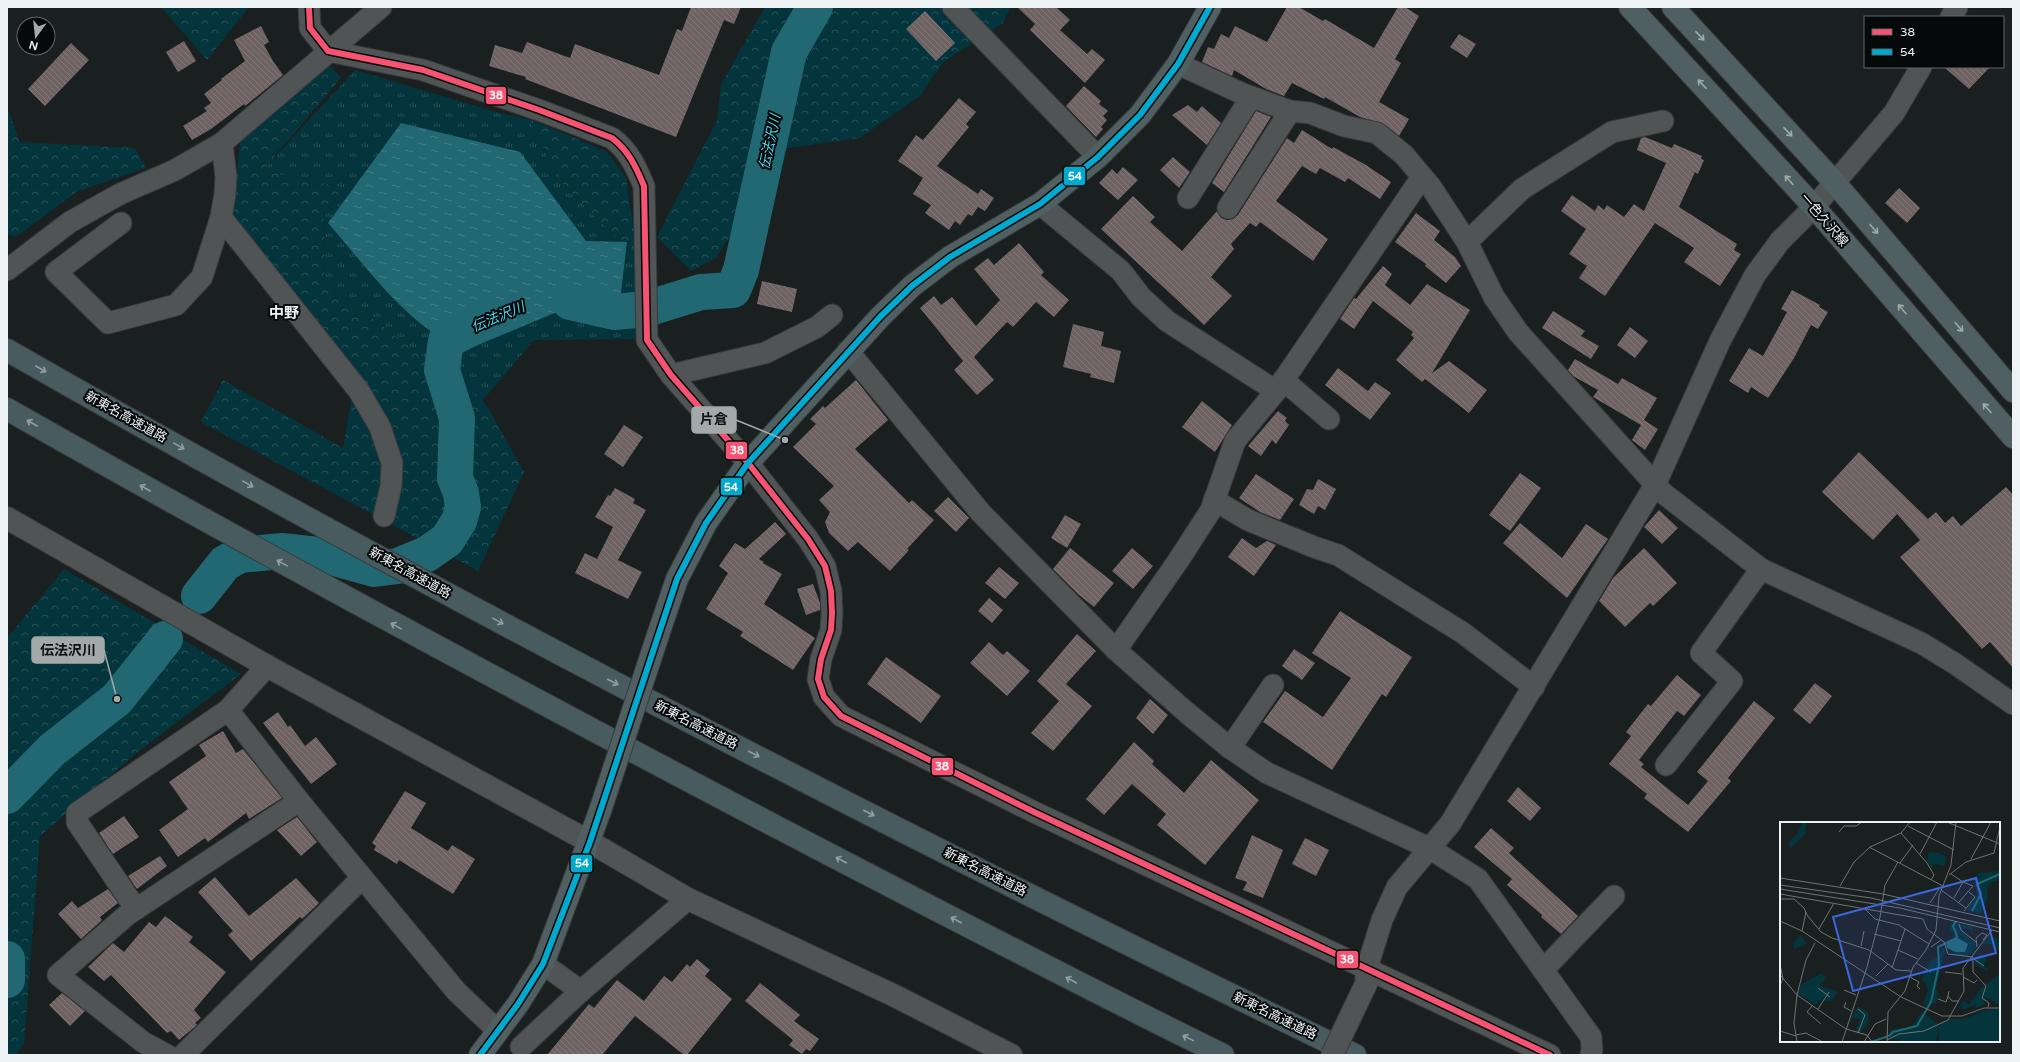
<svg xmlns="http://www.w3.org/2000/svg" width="2020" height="1062" viewBox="0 0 2020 1062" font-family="'Varela Round','Noto Sans JP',sans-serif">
<defs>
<pattern id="grass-tufts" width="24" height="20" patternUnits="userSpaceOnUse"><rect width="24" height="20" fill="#04343c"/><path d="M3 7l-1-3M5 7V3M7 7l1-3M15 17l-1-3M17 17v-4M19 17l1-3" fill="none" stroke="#295259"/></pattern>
<pattern id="forest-crowns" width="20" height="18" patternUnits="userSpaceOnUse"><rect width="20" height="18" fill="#04343c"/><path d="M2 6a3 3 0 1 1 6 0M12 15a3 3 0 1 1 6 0" fill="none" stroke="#295259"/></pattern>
<pattern id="water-ripples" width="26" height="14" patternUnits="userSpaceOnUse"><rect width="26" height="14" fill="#226873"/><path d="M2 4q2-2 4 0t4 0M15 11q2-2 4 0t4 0" fill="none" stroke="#427e88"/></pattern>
<pattern id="building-back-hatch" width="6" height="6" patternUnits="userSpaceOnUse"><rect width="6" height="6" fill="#6e6262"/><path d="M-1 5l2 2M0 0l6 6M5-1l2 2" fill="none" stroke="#837979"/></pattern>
</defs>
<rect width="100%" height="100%" fill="#1a1f1f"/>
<polygon fill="url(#grass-tufts)" points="355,70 500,113 529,119 559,180 638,259 635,339 534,340 482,401 325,283 324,214 346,188 262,171"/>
<g fill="url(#forest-crowns)">
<polygon points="161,7 249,7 207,60"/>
<polygon points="765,7 1011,7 1002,24 943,62 921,95 860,138 768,151 760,189 716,258 691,271 657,237 717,120 721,84"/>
<polygon points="329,65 341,78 262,171 346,188 324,214 325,283 486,404 524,472 478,571 201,422 223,380 343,448 352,395 233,212 240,140"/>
<polygon points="7,107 20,142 135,148 146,168 76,192 16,237 7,234"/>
<polygon points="529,119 606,151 626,178 638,259 559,180"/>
<polygon points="64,569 241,674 139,751 40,836 24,1044 15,1055 7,1055 7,638"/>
</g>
<path fill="url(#water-ripples)" d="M401,123L520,152L586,241L627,242L617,326L559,311L466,350C410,330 367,267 328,223Z"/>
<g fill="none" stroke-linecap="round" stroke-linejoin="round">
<g stroke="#226873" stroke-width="36">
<polyline points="570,302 614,312 646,309 701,292 733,290 741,270 789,52 815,7"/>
<polyline points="199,596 225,563 240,555 282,551 327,556 374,569 398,566 427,554 447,540 459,521 463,507 461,493 455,478 457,418 442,370 446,341 489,319"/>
<polyline points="7,796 52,750 117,699 165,639"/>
<polyline points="7,959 7,980"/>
</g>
</g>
<g fill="url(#building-back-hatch)">
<polygon points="691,7 741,7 734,24 724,20 676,137 525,79 526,77 489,66 495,45 522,53 527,42 570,58 575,44 659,75 677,29 682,31"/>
<polygon points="1017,7 1056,7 1070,20 1060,30 1087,54 1092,49 1105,60 1085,83 1030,30 1035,24"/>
<polygon points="1287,7 1299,7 1323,21 1325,19 1374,48 1398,7 1405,7 1419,16 1395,59 1401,63 1379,102 1409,119 1399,136 1384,124 1360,117 1325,97 1324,99 1292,83 1284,96 1266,89 1234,70 1232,76 1202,62 1208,47 1214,49 1221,34 1229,38 1235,26 1267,42"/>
<polygon points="925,11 955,43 936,61 906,29"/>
<polygon points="261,26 269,42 264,45 273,61 283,75 245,106 244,104 211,129 192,140 183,126 207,111 204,108 211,103 204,94 222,80 221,79 245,61 234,40"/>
<polygon points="1459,34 1476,44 1467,58 1450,47"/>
<polygon points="184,41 196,61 178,72 166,52"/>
<polygon points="71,43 89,60 45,106 28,89"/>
<polygon points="1944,67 1990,67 1969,89"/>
<polygon points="1084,86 1101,101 1099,104 1108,111 1103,116 1107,120 1101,127 1103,129 1096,137 1066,106"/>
<polygon points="959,98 976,112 966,124 969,127 937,166 978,194 981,189 994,198 985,211 978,207 972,216 968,214 960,225 955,221 949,230 925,213 931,205 913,194 923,178 898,161 916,135 923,140"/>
<polygon points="1188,105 1197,112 1202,106 1221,123 1207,145 1172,115"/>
<polygon points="1256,111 1271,117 1224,192 1212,183"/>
<polygon points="1302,130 1332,149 1333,147 1366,165 1391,182 1380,199 1348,178 1345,182 1320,168 1316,174 1302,166 1276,201 1328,239 1313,261 1260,222 1256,227 1250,223 1231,244 1234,249 1211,277 1232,296 1204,325 1101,229 1133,196 1155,217 1150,222 1182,251 1217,211 1221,218 1227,220 1233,219 1238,215 1287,138 1294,143"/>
<polygon points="1645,137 1672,148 1674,144 1702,156 1701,159 1704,160 1698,174 1695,172 1679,207 1737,244 1734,250 1741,254 1720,286 1684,262 1694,248 1655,223 1605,296 1579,278 1587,266 1569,254 1586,229 1561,211 1572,195 1595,211 1598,205 1604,210 1607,205 1624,217 1634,204 1644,211 1666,163 1637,150 1641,138"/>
<polygon points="1173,157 1190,172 1179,188 1160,170"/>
<polygon points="1123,167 1138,180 1118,200 1099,183 1112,169 1117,174"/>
<polygon points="1899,188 1920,208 1907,223 1885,203"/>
<polygon points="1416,213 1440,231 1434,240 1455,257 1461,266 1446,283 1425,266 1426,264 1395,242"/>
<polygon points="1019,243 1044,272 1041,275 1069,300 1054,317 1036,302 1013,327 1007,322 974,357 994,380 977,395 954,370 963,361 920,308 934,296 941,305 952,297 976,326 1000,300 974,269 988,258 994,265"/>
<polygon points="1383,266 1392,274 1385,285 1410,305 1427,284 1470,310 1432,373 1449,361 1487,390 1469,413 1425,379 1422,382 1396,360 1414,338 1411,335 1413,332 1373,301 1354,329 1340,319 1354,298 1356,299"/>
<polygon points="762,281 797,289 792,312 757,304"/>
<polygon points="1792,290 1820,305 1819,307 1828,312 1818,329 1811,325 1794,358 1768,398 1751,387 1748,393 1729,381 1749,348 1763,356 1787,312 1781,309"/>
<polygon points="1553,311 1585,331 1581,336 1599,346 1591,359 1542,328"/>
<polygon points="1073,324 1104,332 1101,346 1121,351 1114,383 1090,377 1091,374 1063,367"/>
<polygon points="1630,327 1648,341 1635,358 1617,345"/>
<polygon points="1575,359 1618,384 1622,378 1657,398 1644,420 1658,429 1645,450 1632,440 1641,425 1593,397 1598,390 1573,376 1568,370"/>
<polygon points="1338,368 1368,391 1375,382 1391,393 1370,420 1325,385"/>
<polygon points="856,380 888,420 855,449 909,503 912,500 934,520 907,549 909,550 890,571 858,542 848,551 829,533 825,522 830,512 819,500 834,486 793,447 816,424 810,419 823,406 825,408"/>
<polygon points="1202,401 1232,425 1215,452 1182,427"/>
<polygon points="1278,411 1287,418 1285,421 1289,425 1276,444 1272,440 1261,456 1248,446"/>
<polygon points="624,425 643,437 623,467 604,454"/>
<polygon points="1859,452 1928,519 1936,512 1945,523 1953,516 1961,526 2006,487 2013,495 2013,668 1990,642 1982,649 1900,557 1920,540 1897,514 1873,540 1822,492"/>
<polygon points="1520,473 1541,488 1510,531 1489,515"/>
<polygon points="1256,474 1294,499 1280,520 1260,512 1239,498"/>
<polygon points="1318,479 1336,489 1325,510 1318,506 1314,514 1299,505 1307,489 1313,490"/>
<polygon points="615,488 635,499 633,503 646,510 618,560 642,572 628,599 575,573 585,553 597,559 613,527 595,517 608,495 610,496"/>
<polygon points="948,497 969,518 956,532 934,511"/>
<polygon points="1659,510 1678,528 1662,544 1644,527"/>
<polygon points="1065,515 1081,524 1067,548 1051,538"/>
<polygon points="775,522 786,534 759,559 764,562 763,563 782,574 764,604 815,638 793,670 740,636 743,632 706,609 728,573 719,566 735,543 745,549"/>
<polygon points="1520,523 1562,558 1586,524 1608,539 1567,598 1503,543"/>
<polygon points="1242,538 1256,548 1267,541 1276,545 1254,576 1228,557"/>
<polygon points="1070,548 1114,583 1094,607 1078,594 1053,569"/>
<polygon points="1132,548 1153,566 1133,589 1112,571"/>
<polygon points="1644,548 1677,583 1653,606 1650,603 1625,627 1599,601 1613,578"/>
<polygon points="999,567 1019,583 1005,599 985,583"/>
<polygon points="813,584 820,603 820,610 806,615 797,589"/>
<polygon points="989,598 1003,610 992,623 978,611"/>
<polygon points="1340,611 1412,657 1386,697 1382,694 1332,770 1263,722 1285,691 1323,717 1351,678 1312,653"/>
<polygon points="1077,634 1096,651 1066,684 1092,706 1053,751 1031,733 1059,701 1037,681"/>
<polygon points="989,642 1003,655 1007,651 1030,671 1007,696 970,663"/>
<polygon points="1294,649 1315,663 1302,680 1282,666"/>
<polygon points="886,657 941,696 921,723 867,684"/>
<polygon points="1677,675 1701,695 1684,716 1677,711 1639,760 1644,764 1641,767 1688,805 1708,781 1697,772 1754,701 1775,718 1728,778 1731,781 1688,832 1644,798 1647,794 1609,764 1631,736 1626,732 1648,704 1651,706"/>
<polygon points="1815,683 1832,696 1810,724 1793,710"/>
<polygon points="1150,699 1168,715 1153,734 1136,718"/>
<polygon points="278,712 288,727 290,725 305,746 316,737 337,764 311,784 263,723"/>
<polygon points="223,731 236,753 243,749 282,798 249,819 246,813 208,842 205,838 178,857 159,830 188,809 169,782 206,756 199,745"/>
<polygon points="1134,742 1154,761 1152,764 1184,793 1211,760 1259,800 1205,865 1157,825 1166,814 1132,784 1104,815 1086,799"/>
<polygon points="1518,787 1541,808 1530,821 1507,801"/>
<polygon points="405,791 426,803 411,828 448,851 452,845 475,859 453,894 399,860 397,864 374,850 376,846 372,843"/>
<polygon points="124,816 139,837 113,854 99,833"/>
<polygon points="297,817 317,842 301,856 277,830"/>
<polygon points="1491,828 1514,848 1509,853 1578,916 1561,934 1541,917 1542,915 1507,885 1512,879 1474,847"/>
<polygon points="1252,835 1283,850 1263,898 1243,890 1247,882 1235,878"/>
<polygon points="1305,838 1329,850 1316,876 1292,864"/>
<polygon points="160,856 167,866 137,889 128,876"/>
<polygon points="215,877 249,916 296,878 319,903 302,919 300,917 251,961 228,935 233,931 198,892"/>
<polygon points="108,889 118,903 100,917 102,920 81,939 58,914 72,901 78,908"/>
<polygon points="165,916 193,937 189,942 226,972 194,1010 201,1018 195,1023 197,1025 179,1040 171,1031 167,1033 111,975 104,981 88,967 113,943 124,952 149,922 156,927"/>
<polygon points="697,959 710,970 705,976 732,999 687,1055 684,1055 635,1016 602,1055 547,1055 589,1004 594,1008 617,980 644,1001 664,976 672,982 687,964 690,967"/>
<polygon points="760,983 800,1015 794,1021 819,1039 810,1051 806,1049 802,1054 789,1045 793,1040 745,1001"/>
<polygon points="62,993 85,1011 70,1026 49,1005"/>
</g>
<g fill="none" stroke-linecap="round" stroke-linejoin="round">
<defs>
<g id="minor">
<path d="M309,7L310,28L328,51L423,70L539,110L612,138C629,151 636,167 644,186L647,340L671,375L748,463L808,539L825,566L831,591L832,613L831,630L821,659L818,679L824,697L841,716L1034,812L1550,1055"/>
<polyline points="953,7 1098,157"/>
<polyline points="1951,17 1957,7"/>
<polyline points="1178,64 1241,93 1290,111 1310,113 1344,126 1377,133 1404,155 1431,187 1467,242 1494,297 1518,332 1663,493 1761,569 1921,643 1954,663 2013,704"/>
<polyline points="1188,198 1251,97"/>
<polyline points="1040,204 1121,271 1141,297 1167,321 1276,391"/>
<polyline points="1228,208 1290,111"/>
<polyline points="221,217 359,391 380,427 392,463 391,486 384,516"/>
<polyline points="121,223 56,272 108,323 176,305 202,277 221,217 225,194 226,177 222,143"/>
<polyline points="1467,242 1522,189 1612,132 1663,121"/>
<polyline points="7,270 70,222 120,194 175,170 222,143 381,7"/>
<polyline points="848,351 981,513 1116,650 1186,712 1230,748 1267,773 1429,848 1478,879 1591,1037 1592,1049 1591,1055"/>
<polyline points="671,375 765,353 817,327 832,315"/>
<polyline points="1283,380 1329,419"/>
<polyline points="1214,500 1248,520 1314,547 1338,555 1463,633 1534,687"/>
<polyline points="1116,650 1178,561 1211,510 1235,441 1276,391 1422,177"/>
<polyline points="228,710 299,801 456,991 498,1031"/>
<polyline points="1230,748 1273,685"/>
<polyline points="1666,765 1732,681 1701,653 1761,569"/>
<polyline points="136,909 77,822 77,813 228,710 267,666"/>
<polyline points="543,964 581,991"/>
<polyline points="1367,968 1382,920 1397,887 1450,824 1655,485 1720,341 1755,275 1780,241 1814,207 1894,113 1921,67"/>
<polyline points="1543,970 1614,896"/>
<polyline points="521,1047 581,991 688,899"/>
<polyline points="167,1055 143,1042 58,975 127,915 299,801"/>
<polyline points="183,1055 362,878"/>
</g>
<g id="tertiary">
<polyline points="7,518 267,666 590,842 688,899 893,995 1011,1055"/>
<polyline points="1366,984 1367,968"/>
</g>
<g id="primary">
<polyline points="1630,7 1814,207 2013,437"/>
<polyline points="1673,7 1835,183 2013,391"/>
<polyline points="658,635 677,579 706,523 748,463 880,317 912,286 950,257 1040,204 1098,157 1140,115 1178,64 1210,7"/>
<polyline points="480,1055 518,1004 543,964 600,811"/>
</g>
<g id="motorway">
<path d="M7,350C447,602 898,834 1355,1055"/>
<path d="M7,409C260,553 516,690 773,825C923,903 1072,981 1223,1055"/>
</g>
</defs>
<use href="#minor" stroke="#373a3c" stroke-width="23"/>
<use href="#tertiary" stroke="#373a3c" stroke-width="24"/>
<use href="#primary" stroke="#373a3c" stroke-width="24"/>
<use href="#motorway" stroke="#373a3c" stroke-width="24"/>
<use href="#minor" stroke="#505454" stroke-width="21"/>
<use href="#tertiary" stroke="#505454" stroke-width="22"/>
<use href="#primary" stroke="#505f61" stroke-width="22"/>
<use href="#motorway" stroke="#485b5f" stroke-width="22"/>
<defs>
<polyline id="tertiary-bridge" points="1332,1055 1366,984"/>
<polyline id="primary-bridge" points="600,811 658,635"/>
</defs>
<use href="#tertiary-bridge" stroke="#373a3c" stroke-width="24" stroke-linecap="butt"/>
<use href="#primary-bridge" stroke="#373a3c" stroke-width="24" stroke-linecap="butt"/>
<use href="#tertiary-bridge" stroke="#505454" stroke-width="22"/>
<use href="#primary-bridge" stroke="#505f61" stroke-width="22"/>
<defs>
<path id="bus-1" d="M309,7L310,28L328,51L423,70L539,110L612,138C629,151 636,167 644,186L647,340L671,375L748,463L808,539L825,566L831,591L832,613L831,630L821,659L818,679L824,697L841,716L1034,812L1550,1055"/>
<polyline id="bus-2" points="480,1055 518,1004 543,964 590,842 677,579 706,523 748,463 880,317 912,286 950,257 1040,204 1098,157 1140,115 1178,64 1210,7"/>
</defs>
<use href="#bus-1" stroke="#06090a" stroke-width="9"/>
<use href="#bus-2" stroke="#06090a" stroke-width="9"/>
<use href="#bus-1" stroke="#f65372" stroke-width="6"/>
<use href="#bus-2" stroke="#00a9ce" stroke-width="6"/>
</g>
<defs><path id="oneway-shaft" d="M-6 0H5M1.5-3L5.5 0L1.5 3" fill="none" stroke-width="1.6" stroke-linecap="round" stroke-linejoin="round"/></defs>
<g stroke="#9ea9aa">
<use href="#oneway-shaft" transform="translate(1700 36) rotate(47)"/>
<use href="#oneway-shaft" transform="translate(1702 84) rotate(-133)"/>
<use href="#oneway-shaft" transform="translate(1788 132) rotate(47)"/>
<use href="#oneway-shaft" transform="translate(1789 180) rotate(-132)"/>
<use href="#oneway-shaft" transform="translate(1874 229) rotate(49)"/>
<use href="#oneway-shaft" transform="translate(1902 309) rotate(-131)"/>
<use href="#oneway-shaft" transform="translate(1959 327) rotate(49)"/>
<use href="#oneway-shaft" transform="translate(1987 408) rotate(-131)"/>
</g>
<g stroke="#929fa2">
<use href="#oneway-shaft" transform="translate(41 369) rotate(30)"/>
<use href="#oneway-shaft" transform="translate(32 423) rotate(-150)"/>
<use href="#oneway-shaft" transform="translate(179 446) rotate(29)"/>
<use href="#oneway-shaft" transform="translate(248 484) rotate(29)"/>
<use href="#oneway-shaft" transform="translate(145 488) rotate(-150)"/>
<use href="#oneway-shaft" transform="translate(282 563) rotate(-151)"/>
<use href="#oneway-shaft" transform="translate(498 621) rotate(29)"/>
<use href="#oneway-shaft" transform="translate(396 626) rotate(-151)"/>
<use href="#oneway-shaft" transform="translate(613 682) rotate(27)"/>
<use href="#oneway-shaft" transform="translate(754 754) rotate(27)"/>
<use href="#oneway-shaft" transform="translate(869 813) rotate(27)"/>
<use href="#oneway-shaft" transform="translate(841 860) rotate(-152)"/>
<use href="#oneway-shaft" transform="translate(956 920) rotate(-152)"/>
<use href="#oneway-shaft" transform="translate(1071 980) rotate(-152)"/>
<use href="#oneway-shaft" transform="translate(1188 1038) rotate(-154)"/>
</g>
<g text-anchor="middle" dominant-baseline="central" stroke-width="4" stroke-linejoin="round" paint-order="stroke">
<g font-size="13" fill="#edf3f4" stroke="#06090a">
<text transform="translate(1824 220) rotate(49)">一色久沢線</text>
<text transform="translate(126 417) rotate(29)">新東名高速道路</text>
<text transform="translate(410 573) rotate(29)">新東名高速道路</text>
<text transform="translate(696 725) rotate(27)">新東名高速道路</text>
<text transform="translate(985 872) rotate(27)">新東名高速道路</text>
<text transform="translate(1275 1016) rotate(26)">新東名高速道路</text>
</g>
<g font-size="14" font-style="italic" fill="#46d5ed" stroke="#06090a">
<text transform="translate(770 142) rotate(-78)">伝法沢川</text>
<text transform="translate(498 317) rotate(-23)">伝法沢川</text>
</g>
<g font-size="15" font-weight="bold" fill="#edf3f4" stroke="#06090a">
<text x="284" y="313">中野</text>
</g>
</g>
<g transform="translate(1780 822)">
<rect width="220" height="220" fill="#1a1f1f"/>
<path d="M174,112L187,118L188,124H194L189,133H176L166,125L164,119L172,117ZM42,151L46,157L39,163L22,162ZM216,187L220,188V220H159V203L170,197H184L203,189Z" fill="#04343c"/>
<path d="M23,0H27L25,12L10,27L9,20L17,12ZM149,30L159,31L167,35L164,44L154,42L152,47L147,39ZM220,49V58L211,60L207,66V78L200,92L186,88L197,73L194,58L198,51ZM171,100L193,105V109L183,106V110L195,121L196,126L191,133L194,124L188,125L187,118L170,108ZM21,113L27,122L14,127L13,121ZM210,115L220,117V127L215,129L212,122H202ZM162,125L165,127L156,166L158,171L156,182L150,181L148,187L143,182L148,168L142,157L144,149L152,138L159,135ZM200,131L207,136L204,144L208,147L207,150L194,141ZM220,152V183L208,176L203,179L205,183L197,186L195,183L183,188L180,183L184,178L189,182L201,166ZM21,162L39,163L58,170L51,179L39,178L36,183L18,172ZM78,184L88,191L89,200L81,210L75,209L81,197L73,196L71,200H69ZM142,190L159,203L156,220H122L109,215L110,208L131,205Z" fill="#04343c"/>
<path d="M204,206L215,209L220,220H189L193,210Z" fill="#04343c"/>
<path d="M176,115L188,122L185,130H176L167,126L166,120Z" fill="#226873"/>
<path fill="none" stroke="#226873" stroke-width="2" d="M192,89L201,72L197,62L220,52M176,117L177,114L173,104L176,99M91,220L109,214L113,210L137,204L151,180L159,143L158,125L166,121"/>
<path fill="none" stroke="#6e7474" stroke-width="1" d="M167,0L220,22M128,4L174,28M59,10L64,4H76L82,0M121,11L147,41L154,53L151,58M89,25L163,64M140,32L157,0M191,37L211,0M120,41L133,23M171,52L183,60M169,53L186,40L214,31L220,5M0,56L103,72L220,99M0,63L91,76L220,106M60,64L74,40L90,25L121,11L130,0M0,67L120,86L220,110M161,68L186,86M0,72L143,97L147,107L164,120L168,132L193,135V150L206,164L202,176L209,181L208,185M174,76L183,60L193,64L179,80M0,77H14L24,86L27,93L41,110L52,116L89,128L116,148L131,149M150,81L159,67M84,86L95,97L119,103L149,122M184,89L195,75L189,70M0,99L22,109L121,175M179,102L181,108L196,120M39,107L54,81M22,109L26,90M94,112L121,119M81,124L84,109M151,125L161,118M197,125L196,116L202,111L207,113L203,118M118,128L138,137M194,137L204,144M136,141L151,150M0,142L3,157L0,163M112,146L125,107M165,150L182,152M0,153L17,173L66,207L87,213L92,220M96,154L108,142M130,155L139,160L137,164L140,167M183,155L194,161L197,158M38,166L50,175M64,168L76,173M169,169L168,174L172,179H179M121,175L162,194H182L204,186H220M158,177L166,180L168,174M66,180L64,185L71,189M33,183L27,190L41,202M38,187L49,170M0,209L16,214M78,211L85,193L78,187M16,213L26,211L43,220M107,218L119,212L144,209L168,198L184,169L183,146L212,108M17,220L14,201L17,173L26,138L35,121M62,220L87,145L100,95L105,63L118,40M84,220L95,202L106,197M107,220L108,190L125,169L133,145L146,128L156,108L159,74L171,43L176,0"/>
<path fill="#3c67dc" fill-opacity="0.15" stroke="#3c67dc" stroke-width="2" d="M196,56L216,131L73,169L53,95Z"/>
<rect width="220" height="220" fill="none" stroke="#edf3f4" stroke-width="2"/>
</g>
<path fill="none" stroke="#a3a9a9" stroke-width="1.5" d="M785 440L736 420M117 699L104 650"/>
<g fill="#a3a9a9" stroke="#06090a" stroke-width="1.5">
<circle cx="785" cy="440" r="4"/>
<circle cx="117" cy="699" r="4"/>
</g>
<g fill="#a3a9a9" stroke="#a3a9a9" stroke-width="1.5">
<rect x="692" y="407" width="44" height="26" rx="4"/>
<rect x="32" y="637" width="72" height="26" rx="4"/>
</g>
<g font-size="14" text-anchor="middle" font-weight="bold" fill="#111">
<text x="714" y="424">片倉</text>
<text x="68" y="655">伝法沢川</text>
</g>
<g stroke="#06090a" stroke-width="1.5">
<rect x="485" y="86" width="22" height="19" rx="4" fill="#f65372"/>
<rect x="1063" y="166" width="23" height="20" rx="4" fill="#00a9ce"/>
<rect x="725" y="441" width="23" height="19" rx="4" fill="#f65372"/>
<rect x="720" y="477" width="23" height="19" rx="4" fill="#00a9ce"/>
<rect x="931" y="757" width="23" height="19" rx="4" fill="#f65372"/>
<rect x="570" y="854" width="23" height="19" rx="4" fill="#00a9ce"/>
<rect x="1336" y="950" width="23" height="19" rx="4" fill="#f65372"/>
</g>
<g font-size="11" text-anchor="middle" font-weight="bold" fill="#fff">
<text x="496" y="99">38</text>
<text x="1075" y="180">54</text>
<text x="737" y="454">38</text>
<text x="731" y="491">54</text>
<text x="942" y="770">38</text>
<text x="582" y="867">54</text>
<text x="1347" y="963">38</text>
</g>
<rect width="2020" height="1062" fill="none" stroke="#edf3f4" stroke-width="16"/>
<rect x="1864" y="16" width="140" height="52" fill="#06090a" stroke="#626768"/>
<rect x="1872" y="29" width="20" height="6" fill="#f65372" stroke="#626768"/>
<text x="1900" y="36" font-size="12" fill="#edf3f4">38</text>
<rect x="1872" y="49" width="20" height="6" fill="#00a9ce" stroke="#626768"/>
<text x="1900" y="56" font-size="12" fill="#edf3f4">54</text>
<g transform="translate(36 36) rotate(195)"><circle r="19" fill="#06090a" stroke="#626768"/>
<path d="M0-3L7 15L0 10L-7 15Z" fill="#a3a9a9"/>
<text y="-6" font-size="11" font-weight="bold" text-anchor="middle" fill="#edf3f4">N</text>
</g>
</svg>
